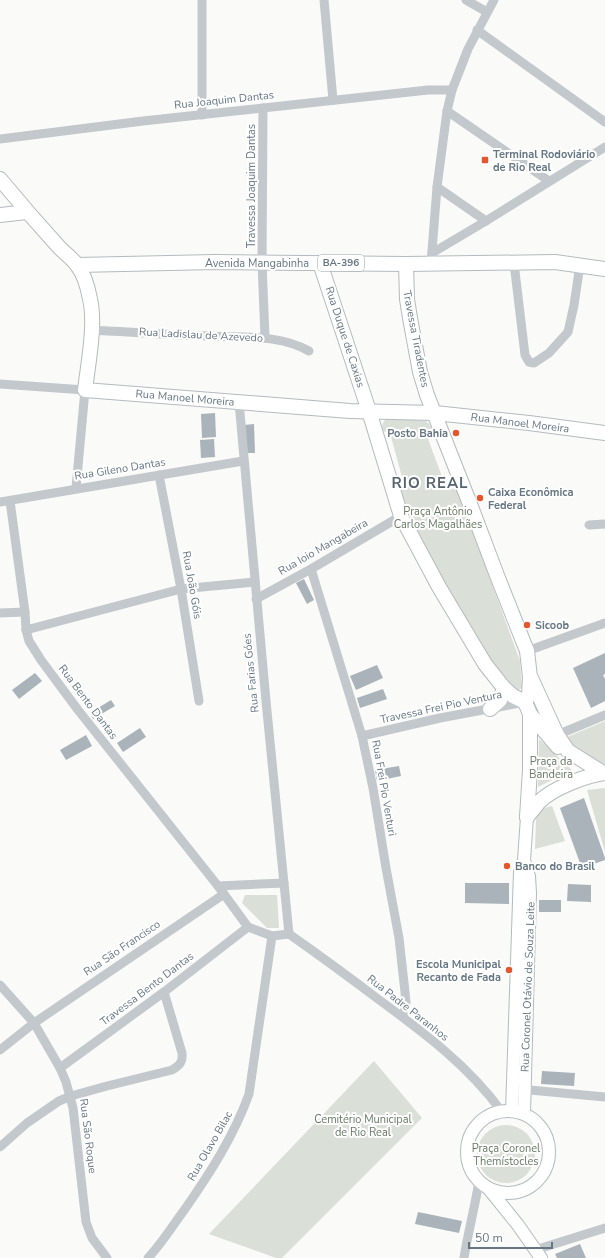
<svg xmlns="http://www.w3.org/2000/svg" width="605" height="1258" viewBox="0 0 605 1258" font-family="'Nunito Sans',sans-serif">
<rect width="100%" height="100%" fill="#fafaf8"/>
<g fill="#dadfd7">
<path d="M387,418L426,421L430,425L435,437L428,439L447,490L457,488L520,661L522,688L517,691L488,659L407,517L396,481L402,477L390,433L383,431C381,426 383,421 387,418Z"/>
<polygon points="605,721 605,764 602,764 569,745 567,737"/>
<polygon points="539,739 572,770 538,787"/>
<polygon points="605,788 605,852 587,790"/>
<polygon points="552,806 565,841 535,849 536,818 544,808"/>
<polygon points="245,895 277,895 279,928 267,928 242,903"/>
<polygon points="374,1061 422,1118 282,1258 276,1258 209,1234"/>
<circle cx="506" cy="1154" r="29"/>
</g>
<g fill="#aab3b9">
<polygon points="215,413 216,437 202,438 201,414"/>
<polygon points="254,424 255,453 245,453 244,425"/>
<polygon points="214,439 215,457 201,458 200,440"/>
<polygon points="304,579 314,600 307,604 296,583"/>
<polygon points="605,653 605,674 603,675 605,679 605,701 591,708 573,668"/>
<polygon points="377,665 383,678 356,690 350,676"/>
<polygon points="35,673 42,681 19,699 12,690"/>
<polygon points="383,689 387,699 360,708 357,698"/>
<polygon points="111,700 115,706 93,719 90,713"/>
<polygon points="140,728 146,737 123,752 117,743"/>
<polygon points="86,735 92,746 66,760 60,750"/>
<polygon points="399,766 401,776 377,781 375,770"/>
<polygon points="584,798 605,858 605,860 591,865 580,863 560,808"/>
<polygon points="465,883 509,883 509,904 465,903"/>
<polygon points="568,884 591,885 591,902 567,901"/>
<rect x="539" y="900" width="22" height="12"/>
<polygon points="542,1071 575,1073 574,1086 541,1084"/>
<polygon points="418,1212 462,1221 459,1233 415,1224"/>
<polygon points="580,1244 586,1258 557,1258 555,1254"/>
</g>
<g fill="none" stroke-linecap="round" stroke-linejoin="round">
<defs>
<g id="secondary">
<polyline points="512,1111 520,872 524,860 527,817"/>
<circle cx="508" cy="1152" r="41"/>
<polyline points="524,1114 530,893 529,876 524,860"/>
<polyline points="489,1189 518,1225 541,1258"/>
</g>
<g id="primary">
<path d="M0,179C19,202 38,224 58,246C64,253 72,258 77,265C84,274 88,288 90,299C96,324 88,364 85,390L350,411L435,413L529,423L605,433"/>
<polyline points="0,215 27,212"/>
<polyline points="320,263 369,411 401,516 439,587 485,664 504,688 513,696 525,702"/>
<polyline points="406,264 407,299 410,318 420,372 427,395 470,504 498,578 527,651 530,677 529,695 525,702"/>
<polyline points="77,265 215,262 406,264 555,262 605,269"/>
<polyline points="531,678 557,735 568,751 603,773"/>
<polyline points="525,702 530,714 530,770 527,817"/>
<polyline points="490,709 500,700 504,688"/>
<polyline points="530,714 558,747"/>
<path d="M527,817C531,812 535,807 539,802C553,788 585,776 605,773"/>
</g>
</defs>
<use href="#secondary" stroke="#b3babf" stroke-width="14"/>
<use href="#primary" stroke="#b5babe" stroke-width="16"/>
<g stroke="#c3c8cc" stroke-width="9">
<polyline points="202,0 202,115"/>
<polyline points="324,0 333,100"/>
<polyline points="466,0 487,12"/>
<polyline points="477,30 605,122"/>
<polyline points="263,108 262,263 265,337"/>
<polyline points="447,111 549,181"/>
<polyline points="0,139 143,121 428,90 452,90"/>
<polyline points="437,187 486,221"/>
<polyline points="432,253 486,221 605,147"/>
<polyline points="514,263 525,355 529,362 534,363 549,353 568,332 574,305 580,265"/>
<polyline points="431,264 437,187 447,111 452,90 468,49 494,0"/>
<path d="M91,330C131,332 171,335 210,336C243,338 279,334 309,351"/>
<polyline points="0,384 85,390 76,488"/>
<polyline points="239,402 266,701 289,934"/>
<polyline points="159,475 181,589 199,701"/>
<polyline points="10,501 25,612 26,630 29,641 41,660 78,710 218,886 248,927 272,936 289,934"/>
<polyline points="0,502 243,461"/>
<polyline points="589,525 605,524"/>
<polyline points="311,569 362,736 373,788 386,868 399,938 405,992 406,1002 403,1017"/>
<polyline points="256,599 311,569 401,516"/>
<polyline points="0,613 25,612"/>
<polyline points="26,630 181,589 255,582"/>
<polyline points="527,651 605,623"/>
<polyline points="557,735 605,715"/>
<polyline points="362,736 440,718 525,702"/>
<polyline points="218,886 284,883"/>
<path d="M289,934C319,955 349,977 378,999C423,1032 469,1066 502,1112"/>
<polyline points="0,985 34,1023 60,1068 66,1082 73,1108 86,1222 92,1238 107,1258"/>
<polyline points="0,1050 34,1023 224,894"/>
<polyline points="60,1068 164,992 248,927"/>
<polyline points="519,1089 605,1097"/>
<path d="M0,1147L27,1123L59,1101L71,1096L107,1086L172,1070C180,1065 183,1062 182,1053L164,992"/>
<polyline points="535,1250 605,1228"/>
<path d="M148,1258C162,1243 173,1225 185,1209C210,1173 234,1136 249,1094L272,936"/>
<path d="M464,1258C468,1232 475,1207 479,1181"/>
</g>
<use href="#secondary" stroke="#fff" stroke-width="12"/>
<use href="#primary" stroke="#fff" stroke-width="14"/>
</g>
<g fill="#e4572e" stroke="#fff" stroke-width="1.5">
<rect x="481" y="156" width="8" height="8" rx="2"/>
<circle cx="456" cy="433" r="4"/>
<circle cx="480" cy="498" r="4"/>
<circle cx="527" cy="625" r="4"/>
<circle cx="507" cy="866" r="4"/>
<circle cx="509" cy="970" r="4"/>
</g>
<g text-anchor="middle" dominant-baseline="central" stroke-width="4" stroke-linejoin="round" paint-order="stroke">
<rect fill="#fff" stroke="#939fa8" stroke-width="1" x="318" y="255" width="46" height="16" rx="3"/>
<g font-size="10" font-weight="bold" fill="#657683">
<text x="341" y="263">BA-396</text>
</g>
<g font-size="11" fill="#657683" stroke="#fff">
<text transform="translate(224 100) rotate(-6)">Rua Joaquim Dantas</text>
<text transform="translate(251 186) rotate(-90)">Travessa Joaquim Dantas</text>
<text x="257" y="263">Avenida Mangabinha</text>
<text transform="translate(201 335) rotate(3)">Rua Ladislau de Azevedo</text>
<text transform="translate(345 337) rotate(72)">Rua Duque de Caxias</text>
<text transform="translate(416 339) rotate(79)">Travessa Tiradentes</text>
<text transform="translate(185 398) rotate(5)">Rua Manoel Moreira</text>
<text transform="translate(520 423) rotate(7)">Rua Manoel Moreira</text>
<text transform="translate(120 469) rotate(-9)">Rua Gileno Dantas</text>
<text transform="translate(323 547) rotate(-30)">Rua Ioio Mangabeira</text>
<text transform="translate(192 585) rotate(80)">Rua João Góis</text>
<text transform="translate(251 673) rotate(-96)">Rua Farias Góes</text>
<text transform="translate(88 702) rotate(53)">Rua Bento Dantas</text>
<text transform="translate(441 707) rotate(-12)">Travessa Frei Pio Ventura</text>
<text transform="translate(384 788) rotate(80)">Rua Frei Pio Venturi</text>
<text transform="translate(122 948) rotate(-34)">Rua São Francisco</text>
<text transform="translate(528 987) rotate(-88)">Rua Coronel Otávio de Souza Leite</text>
<text transform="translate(147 989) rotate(-37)">Travessa Bento Dantas</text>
<text transform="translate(408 1008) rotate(38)">Rua Padre Paranhos</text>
<text transform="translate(88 1136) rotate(83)">Rua São Roque</text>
<text transform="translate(210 1146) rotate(-60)">Rua Olavo Bilac</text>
</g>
<g font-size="11" font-weight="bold" fill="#657683" stroke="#fff" text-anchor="start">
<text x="493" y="154">Terminal Rodoviário<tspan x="493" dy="13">de Rio Real</tspan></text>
<text x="448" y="433" text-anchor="end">Posto Bahia</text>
<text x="488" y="492">Caixa Econômica<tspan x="488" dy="13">Federal</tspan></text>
<text x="535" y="625">Sicoob</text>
<text x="515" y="866">Banco do Brasil</text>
<text x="501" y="964" text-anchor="end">Escola Municipal<tspan x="501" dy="13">Recanto de Fada</tspan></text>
</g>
<g font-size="11" fill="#687a64" stroke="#fff">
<text x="438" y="511">Praça Antônio<tspan x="438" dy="13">Carlos Magalhães</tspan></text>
<text x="551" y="761">Praça da<tspan x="551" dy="13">Bandeira</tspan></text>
<text x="363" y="1119">Cemitério Municipal<tspan x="363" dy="13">de Rio Real</tspan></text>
<text x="506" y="1148">Praça Coronel<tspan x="506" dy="13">Themístocles</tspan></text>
</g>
<g font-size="15" font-weight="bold" letter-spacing="1" fill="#57646e" stroke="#fff">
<text x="430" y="483">RIO REAL</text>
</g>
</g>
<path d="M469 1242v6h83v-6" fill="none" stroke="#657683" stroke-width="2"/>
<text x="475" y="1242" font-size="12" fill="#657683" stroke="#ffffff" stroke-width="3" paint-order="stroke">50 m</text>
</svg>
